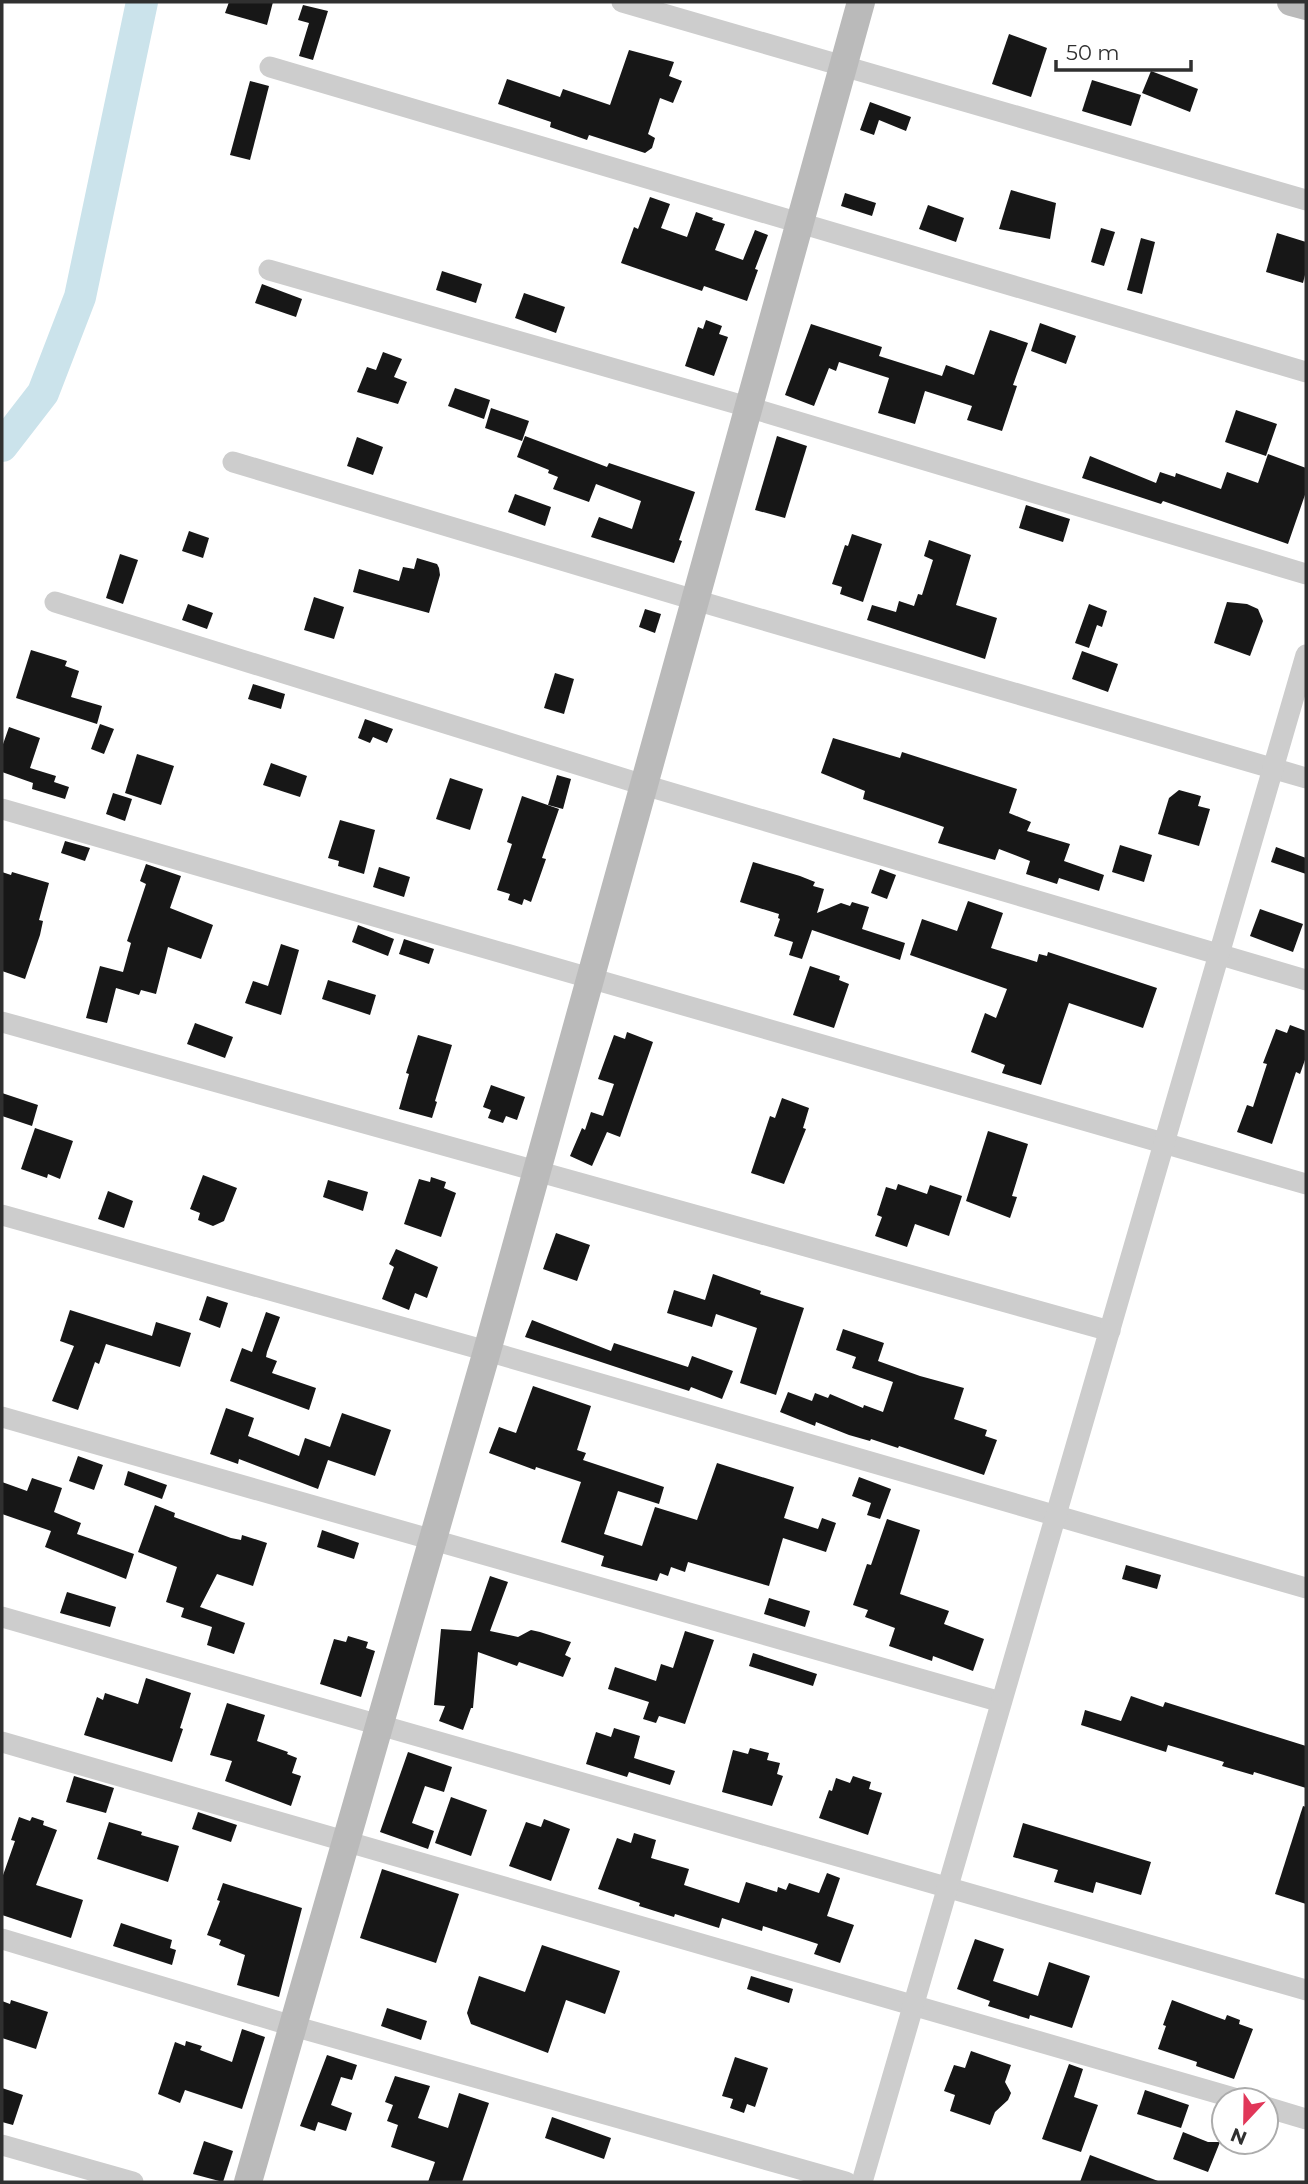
<svg xmlns="http://www.w3.org/2000/svg" width="1308" height="2184" viewBox="0 0 1308 2184" font-family="Montserrat,sans-serif">
<rect width="100%" height="100%" fill="#fff"/>
<g fill="none" stroke-linecap="round" stroke-linejoin="round">
<polyline stroke="#cbe3eb" stroke-width="32" points="2,446 43,393 80,297 142,2"/>
</g>
<g fill="#171717">
<polygon points="229,2 273,2 267,25 225,13"/>
<polygon points="303,5 328,11 313,60 299,56 309,23 298,20"/>
<polygon points="1009,34 1047,48 1031,97 992,84"/>
<polygon points="629,50 674,62 669,76 682,81 673,103 660,98 648,134 655,138 652,148 645,153 589,135 587,140 550,127 551,122 498,104 507,79 560,97 563,89 610,105"/>
<polygon points="1151,71 1198,89 1190,112 1142,93"/>
<polygon points="1092,80 1141,95 1131,126 1082,111"/>
<polygon points="250,81 269,86 250,160 230,155"/>
<polygon points="870,102 911,117 906,131 879,120 874,135 860,130"/>
<polygon points="1011,190 1056,203 1050,239 999,229"/>
<polygon points="845,193 876,203 872,216 841,206"/>
<polygon points="650,197 670,204 661,228 687,237 696,212 713,218 712,220 725,224 715,250 743,260 755,230 768,235 755,269 758,270 747,301 704,286 702,291 621,263 634,227 638,229"/>
<polygon points="928,205 964,218 956,242 919,229"/>
<polygon points="1101,228 1115,232 1104,266 1091,262"/>
<polygon points="1277,233 1306,242 1306,271 1303,283 1266,272"/>
<polygon points="1141,238 1155,242 1142,294 1127,290"/>
<polygon points="442,271 482,284 476,303 436,290"/>
<polygon points="262,284 302,299 296,317 255,303"/>
<polygon points="524,293 565,307 556,333 515,318"/>
<polygon points="706,320 722,326 719,334 728,337 714,376 685,366 698,327 703,329"/>
<polygon points="1040,323 1076,336 1066,364 1031,351"/>
<polygon points="811,324 882,347 879,356 942,376 946,365 974,375 990,330 1028,343 1013,385 1017,386 1002,431 967,420 972,406 925,391 915,424 878,413 889,378 839,362 836,371 829,368 814,406 785,395"/>
<polygon points="383,352 402,359 394,377 407,382 398,404 357,392 367,367 376,370"/>
<polygon points="455,388 490,400 484,419 448,406"/>
<polygon points="491,408 529,421 522,441 485,428"/>
<polygon points="1236,410 1277,424 1266,456 1225,442"/>
<polygon points="525,436 607,467 609,463 695,492 679,540 682,541 674,563 591,537 599,517 632,529 641,501 596,484 589,502 553,489 558,477 548,473 549,470 517,457"/>
<polygon points="777,436 807,446 785,518 755,510"/>
<polygon points="357,437 383,447 373,475 347,466"/>
<polygon points="1268,454 1306,468 1306,492 1288,544 1163,501 1161,504 1082,478 1090,456 1156,483 1160,472 1175,477 1176,473 1221,489 1227,472 1258,483"/>
<polygon points="515,494 551,507 545,526 508,512"/>
<polygon points="1026,505 1070,519 1063,542 1019,528"/>
<polygon points="189,531 209,538 203,558 182,551"/>
<polygon points="852,534 882,544 863,602 840,594 842,587 832,584 845,545 848,546"/>
<polygon points="929,540 971,555 956,605 997,618 985,659 867,620 872,605 896,612 899,601 914,606 918,594 922,595 933,560 924,556"/>
<polygon points="120,554 138,560 123,604 106,598"/>
<polygon points="417,558 437,564 439,568 440,575 429,613 353,592 359,569 399,581 403,567 414,569"/>
<polygon points="314,597 344,607 334,639 304,630"/>
<polygon points="1227,602 1247,604 1258,609 1263,621 1250,656 1214,643"/>
<polygon points="188,604 213,613 207,629 182,620"/>
<polygon points="1089,604 1107,611 1102,627 1097,625 1089,648 1075,643"/>
<polygon points="645,609 661,614 655,633 639,627"/>
<polygon points="31,650 67,661 65,666 79,671 71,697 102,706 97,724 16,698"/>
<polygon points="1082,651 1118,664 1108,692 1072,679"/>
<polygon points="555,673 574,679 564,714 544,708"/>
<polygon points="253,684 285,694 281,709 248,699"/>
<polygon points="365,719 393,729 387,743 373,737 370,743 358,738"/>
<polygon points="100,724 114,729 104,754 91,749"/>
<polygon points="9,727 40,738 30,768 56,776 54,782 69,787 65,799 32,789 33,783 2,772 2,747"/>
<polygon points="833,738 900,758 902,752 1017,789 1009,813 1031,822 1027,831 1070,844 1064,861 1104,875 1099,891 1059,878 1057,884 1026,874 1030,861 999,849 995,860 938,843 944,827 863,799 865,791 821,773"/>
<polygon points="137,754 174,766 161,805 125,793"/>
<polygon points="271,763 307,776 300,797 263,785"/>
<polygon points="557,775 571,779 563,809 548,805"/>
<polygon points="450,778 483,789 470,830 436,819"/>
<polygon points="1179,790 1201,796 1198,806 1210,809 1199,846 1158,834 1169,798"/>
<polygon points="113,793 132,799 125,821 106,814"/>
<polygon points="522,796 559,809 542,858 546,859 531,902 524,899 522,905 508,900 510,894 497,890 512,844 507,842"/>
<polygon points="340,820 375,830 364,874 338,866 339,861 328,858"/>
<polygon points="65,841 90,848 85,861 61,853"/>
<polygon points="1120,845 1152,855 1144,882 1112,872"/>
<polygon points="1276,847 1306,858 1306,874 1271,862"/>
<polygon points="753,862 800,876 815,882 813,886 824,889 817,913 841,903 850,906 852,902 869,907 862,929 905,943 900,960 812,930 802,959 789,955 793,942 774,936 780,919 778,918 779,914 740,902"/>
<polygon points="146,864 181,876 170,908 213,925 201,959 168,947 156,994 141,990 139,995 116,988 107,1023 86,1018 100,966 123,972 131,943 127,941 146,884 140,881"/>
<polygon points="379,867 410,877 404,897 373,887"/>
<polygon points="880,869 896,875 887,899 871,893"/>
<polygon points="2,872 11,875 12,872 49,883 39,920 43,921 40,935 25,979 2,971"/>
<polygon points="968,901 1003,913 991,948 1037,962 1039,954 1047,956 1048,952 1157,988 1143,1028 1069,1003 1041,1085 1002,1073 1005,1065 971,1052 985,1013 996,1018 1007,989 910,955 922,919 957,931"/>
<polygon points="1260,909 1303,924 1293,952 1250,936"/>
<polygon points="358,925 394,939 388,956 352,942"/>
<polygon points="404,939 434,949 429,964 399,954"/>
<polygon points="281,944 299,950 281,1015 245,1003 253,981 268,986"/>
<polygon points="810,966 840,976 839,980 849,984 834,1028 793,1015"/>
<polygon points="328,980 376,995 370,1015 322,999"/>
<polygon points="195,1023 233,1037 225,1058 187,1044"/>
<polygon points="1290,1025 1306,1031 1306,1057 1300,1074 1296,1072 1272,1144 1237,1132 1247,1105 1253,1107 1267,1064 1263,1063 1276,1029 1287,1033"/>
<polygon points="627,1032 653,1042 620,1137 607,1132 592,1166 570,1156 582,1128 585,1130 591,1112 603,1116 614,1084 598,1079 614,1035 625,1039"/>
<polygon points="418,1035 452,1045 435,1101 437,1102 432,1118 399,1109 409,1074 406,1073"/>
<polygon points="491,1085 525,1097 517,1120 506,1116 503,1123 488,1118 491,1110 483,1107"/>
<polygon points="2,1093 38,1105 32,1126 2,1116"/>
<polygon points="782,1098 809,1108 803,1128 806,1129 784,1184 751,1173 770,1116 775,1118"/>
<polygon points="35,1128 73,1141 60,1179 48,1174 47,1178 21,1169"/>
<polygon points="988,1131 1028,1144 1012,1196 1017,1197 1010,1218 966,1201"/>
<polygon points="203,1175 237,1188 224,1221 213,1226 198,1220 200,1213 190,1209"/>
<polygon points="431,1177 446,1182 444,1188 456,1193 441,1237 404,1224 419,1179 430,1182"/>
<polygon points="328,1180 368,1192 363,1211 323,1197"/>
<polygon points="898,1184 927,1194 930,1185 962,1196 949,1236 915,1224 907,1247 875,1236 882,1217 877,1215 886,1187 896,1190"/>
<polygon points="108,1191 133,1201 124,1228 98,1219"/>
<polygon points="556,1233 590,1245 577,1281 543,1269"/>
<polygon points="396,1249 438,1267 427,1298 415,1293 409,1310 382,1299 394,1267 389,1264"/>
<polygon points="713,1274 761,1291 760,1294 804,1308 776,1395 740,1383 757,1328 716,1314 712,1327 667,1313 674,1290 705,1300"/>
<polygon points="207,1296 228,1303 220,1328 199,1320"/>
<polygon points="70,1310 152,1336 156,1322 191,1333 180,1367 106,1344 99,1364 95,1362 78,1410 52,1401 74,1346 60,1341"/>
<polygon points="266,1312 280,1317 267,1352 266,1357 277,1361 272,1373 316,1388 309,1410 230,1381 242,1348 252,1352"/>
<polygon points="532,1320 611,1351 614,1343 688,1367 692,1356 733,1371 722,1399 691,1387 689,1391 525,1337"/>
<polygon points="843,1329 884,1343 878,1361 920,1376 964,1388 954,1419 987,1430 985,1436 997,1440 984,1475 899,1446 898,1448 871,1439 870,1441 849,1435 816,1422 815,1426 780,1412 788,1392 812,1401 815,1393 828,1398 830,1394 863,1408 864,1405 883,1412 893,1382 852,1368 856,1357 836,1350"/>
<polygon points="533,1386 591,1406 577,1450 586,1453 583,1460 664,1487 659,1504 618,1491 604,1534 642,1546 655,1507 697,1520 717,1463 794,1487 784,1518 818,1529 822,1518 836,1523 826,1552 783,1538 769,1586 688,1562 685,1572 671,1567 668,1576 660,1573 657,1581 601,1566 604,1556 561,1542 581,1482 536,1467 535,1470 489,1453 499,1427 516,1433"/>
<polygon points="226,1408 254,1418 248,1436 299,1456 305,1438 330,1447 342,1413 391,1430 375,1476 328,1460 318,1489 239,1459 238,1464 210,1454"/>
<polygon points="78,1456 103,1465 94,1490 69,1481"/>
<polygon points="128,1471 167,1485 162,1499 124,1485"/>
<polygon points="859,1477 891,1489 880,1519 867,1515 871,1503 852,1496"/>
<polygon points="32,1478 62,1488 54,1512 81,1523 77,1534 134,1554 126,1579 45,1547 51,1531 2,1514 2,1482 27,1491"/>
<polygon points="155,1505 175,1513 174,1517 231,1538 241,1540 242,1535 267,1543 253,1586 217,1574 200,1607 245,1623 234,1654 207,1645 212,1627 181,1617 184,1608 166,1602 177,1567 138,1552"/>
<polygon points="887,1519 920,1530 900,1594 949,1611 944,1624 984,1639 973,1671 933,1656 932,1661 889,1646 895,1628 865,1617 868,1610 853,1605 867,1564 871,1565"/>
<polygon points="322,1530 359,1543 354,1559 317,1547"/>
<polygon points="1126,1565 1161,1575 1157,1589 1122,1579"/>
<polygon points="490,1576 508,1582 490,1631 518,1637 531,1630 540,1632 571,1642 565,1655 571,1658 563,1677 519,1662 517,1666 478,1652 473,1708 471,1708 463,1730 439,1721 445,1706 434,1705 441,1629 471,1631"/>
<polygon points="67,1592 116,1607 110,1627 60,1613"/>
<polygon points="769,1598 810,1611 805,1627 764,1614"/>
<polygon points="685,1631 714,1640 685,1724 659,1716 656,1723 643,1719 649,1702 608,1689 615,1667 656,1681 661,1664 673,1668"/>
<polygon points="348,1636 368,1642 366,1648 375,1651 361,1697 320,1684 334,1639 346,1642"/>
<polygon points="753,1653 817,1674 813,1686 749,1666"/>
<polygon points="146,1678 191,1693 180,1728 183,1729 172,1762 84,1735 97,1697 103,1700 105,1693 138,1704"/>
<polygon points="1131,1696 1163,1707 1165,1702 1306,1746 1306,1788 1254,1772 1253,1775 1222,1766 1224,1762 1168,1745 1166,1752 1081,1725 1085,1710 1121,1721"/>
<polygon points="227,1703 265,1715 257,1741 288,1752 287,1754 297,1758 292,1773 301,1776 291,1806 225,1781 232,1761 210,1755"/>
<polygon points="614,1728 640,1736 634,1758 675,1771 670,1785 629,1772 627,1777 586,1764 596,1732 611,1737"/>
<polygon points="750,1748 769,1753 767,1760 780,1763 777,1774 783,1776 772,1806 722,1792 733,1750 748,1754"/>
<polygon points="408,1752 452,1767 444,1792 425,1786 412,1823 434,1831 428,1849 380,1832"/>
<polygon points="74,1776 114,1788 106,1813 66,1802"/>
<polygon points="853,1776 871,1782 869,1789 882,1793 868,1835 819,1818 829,1790 832,1791 836,1778 850,1783"/>
<polygon points="451,1797 487,1810 471,1856 435,1843"/>
<polygon points="1303,1806 1306,1807 1306,1904 1275,1894"/>
<polygon points="198,1812 237,1825 231,1842 192,1829"/>
<polygon points="19,1817 30,1821 32,1817 44,1821 43,1825 57,1830 36,1885 83,1900 71,1938 2,1915 2,1878 15,1841 11,1840"/>
<polygon points="544,1819 570,1829 551,1881 509,1866 526,1822 541,1827"/>
<polygon points="109,1822 142,1832 141,1835 179,1846 168,1882 97,1859"/>
<polygon points="1023,1823 1151,1862 1141,1895 1096,1882 1093,1893 1054,1882 1058,1870 1013,1857"/>
<polygon points="634,1833 656,1840 651,1858 689,1869 684,1885 739,1903 746,1882 777,1892 778,1887 786,1890 789,1883 819,1893 827,1873 840,1878 827,1916 854,1925 840,1963 814,1954 818,1944 763,1926 762,1931 722,1918 719,1928 675,1914 674,1917 639,1906 640,1903 598,1889 617,1838 631,1843"/>
<polygon points="382,1869 459,1894 436,1963 360,1938"/>
<polygon points="223,1883 302,1908 279,1997 237,1985 245,1955 219,1945 221,1940 207,1935 220,1901 217,1900"/>
<polygon points="121,1923 172,1940 170,1948 176,1950 172,1965 113,1946"/>
<polygon points="975,1939 1004,1949 993,1981 1038,1996 1049,1962 1090,1976 1072,2028 1030,2015 1029,2019 988,2006 990,2001 957,1989"/>
<polygon points="542,1945 620,1971 605,2014 566,2000 548,2053 471,2024 467,2013 479,1976 525,1992"/>
<polygon points="751,1976 793,1989 789,2003 747,1989"/>
<polygon points="11,2000 48,2012 36,2049 2,2038 2,2001 10,2004"/>
<polygon points="1172,2000 1214,2016 1225,2020 1227,2015 1240,2020 1239,2024 1253,2029 1234,2079 1196,2066 1197,2062 1158,2049 1166,2026 1163,2025"/>
<polygon points="387,2008 427,2021 421,2040 381,2026"/>
<polygon points="242,2029 265,2037 242,2109 185,2090 180,2103 158,2094 175,2042 185,2046 186,2041 202,2046 200,2050 232,2062"/>
<polygon points="971,2051 1011,2065 1005,2082 1011,2093 1008,2100 995,2112 990,2125 950,2111 955,2095 944,2091 954,2065 965,2068"/>
<polygon points="327,2055 357,2065 352,2080 341,2077 331,2105 352,2113 346,2131 318,2122 315,2131 300,2126"/>
<polygon points="735,2057 768,2068 755,2107 747,2104 744,2113 730,2108 733,2099 722,2096"/>
<polygon points="1069,2064 1083,2069 1074,2097 1098,2105 1081,2152 1042,2139"/>
<polygon points="395,2076 430,2086 418,2118 448,2128 459,2093 489,2103 462,2182 428,2182 435,2162 391,2147 398,2125 387,2121 393,2105 385,2102"/>
<polygon points="2,2088 23,2095 13,2125 2,2122"/>
<polygon points="1145,2090 1189,2105 1181,2128 1137,2114"/>
<polygon points="552,2117 611,2138 604,2159 545,2138"/>
<polygon points="1183,2132 1208,2142 1220,2142 1208,2172 1173,2159"/>
<polygon points="204,2141 233,2151 223,2182 193,2174"/>
<polygon points="1090,2155 1158,2181 1158,2182 1080,2182"/>
</g>
<g fill="none" stroke-linecap="round" stroke-linejoin="round">
<g stroke="#cdcdcd" stroke-width="21">
<polyline points="622,2 1306,200"/>
<polyline points="270,67 1306,372"/>
<polyline points="269,270 748,407 1306,574"/>
<polyline points="233,462 695,600 1306,778"/>
<polyline points="55,602 644,785 1306,980"/>
<polyline points="2,809 1306,1184"/>
<polyline points="2,1022 1110,1331"/>
<polyline points="2,1215 487,1351 1306,1588"/>
<polyline points="2,1417 1001,1702"/>
<polyline points="2,1617 1306,1990"/>
<polyline points="2,1742 1241,2100"/>
<polyline points="2,1939 293,2026 846,2182"/>
<polyline points="1266,2107 1306,2119"/>
<polyline points="2,2145 133,2182"/>
<polyline points="862,2182 1306,655"/>
</g>
<g stroke="#bababa" stroke-width="28">
<polyline points="1291,2 1306,6"/>
<polyline points="248,2182 487,1351 861,2"/>
</g>
</g>
<rect width="1308" height="2184" fill="none" stroke="#303030" stroke-width="7"/>
<g transform="translate(1245 2121) rotate(202)"><circle r="33" fill="#ffffff" stroke="#acacac" stroke-width="2"/>
<path d="M0-5L12 26L0 18L-12 26Z" fill="#e13759"/>
<text y="-10" font-size="19" font-weight="bold" text-anchor="middle" fill="#303030">N</text>
</g>
<path d="M1056 60v10h135v-10" fill="none" stroke="#303030" stroke-width="3.5"/>
<text x="1066" y="60" font-size="21" fill="#303030" stroke="#ffffff" stroke-width="5" paint-order="stroke">50 m</text>
</svg>
